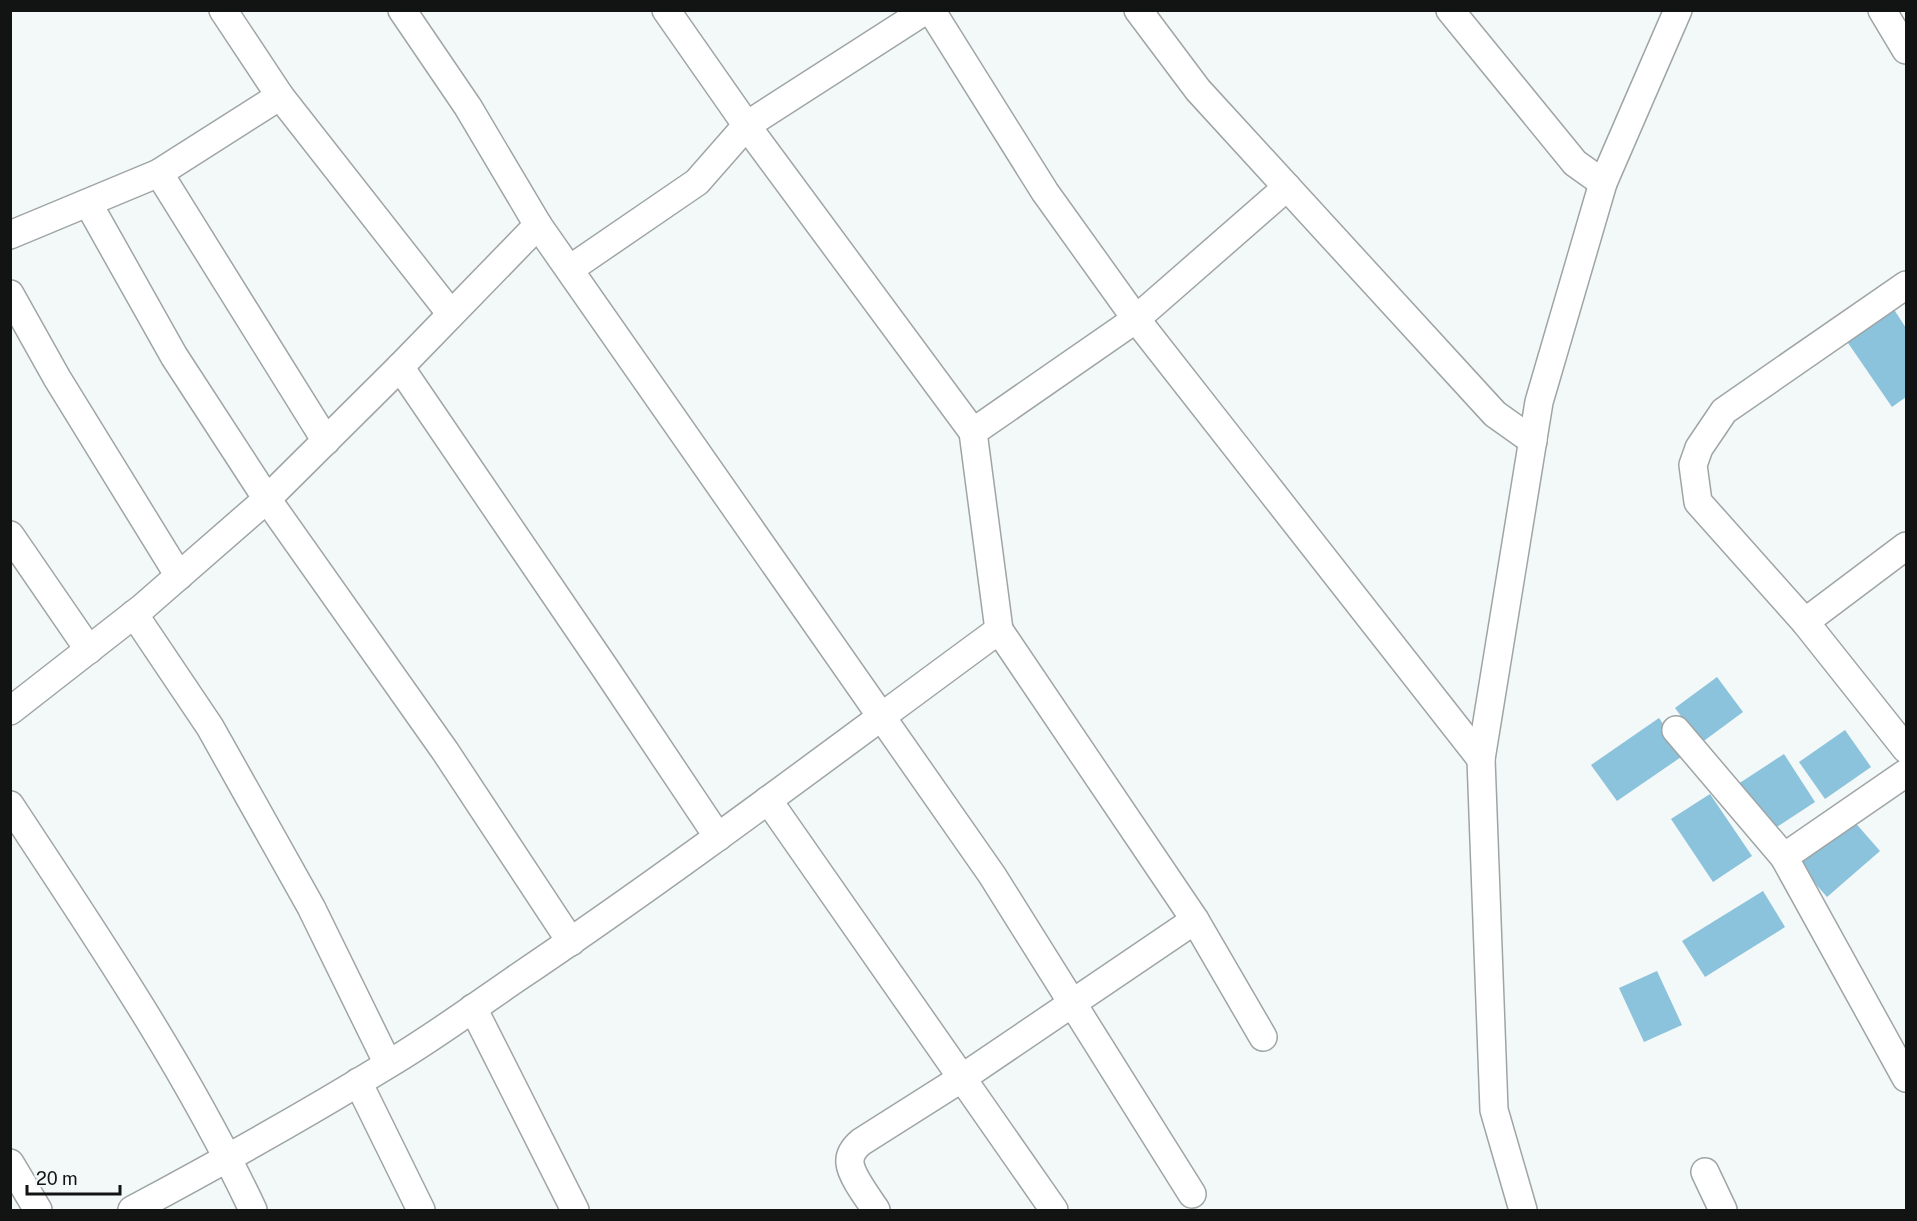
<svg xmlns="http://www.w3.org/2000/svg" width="1917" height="1221" viewBox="0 0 1917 1221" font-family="'Public Sans',sans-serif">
<rect width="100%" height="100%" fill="#f3f8f9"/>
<g fill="#8bc2dc">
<polygon points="1893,308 1906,328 1906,397 1892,407 1846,340"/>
<polygon points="1717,677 1743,712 1701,743 1675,708"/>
<polygon points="1659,718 1684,755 1617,801 1591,765"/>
<polygon points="1845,730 1871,767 1825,799 1799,762"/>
<polygon points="1784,754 1815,802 1766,834 1735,786"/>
<polygon points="1710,794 1752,856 1713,882 1671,819"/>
<polygon points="1852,819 1880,851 1827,897 1799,865"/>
<polygon points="1763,891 1785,927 1705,977 1682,941"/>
<polygon points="1657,971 1682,1025 1644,1042 1619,988"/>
</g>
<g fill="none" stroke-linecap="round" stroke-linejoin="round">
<defs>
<g id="street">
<polyline points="223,10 280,96"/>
<polyline points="402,10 468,107 538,225 992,875 1192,1194"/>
<polyline points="666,10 752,133 973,432"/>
<polyline points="931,10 1045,192 1136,319 1481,759"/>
<polyline points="1138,10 1198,90 1495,414 1533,441"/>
<polyline points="1450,10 1575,163 1603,183"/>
<polyline points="1882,10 1906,50"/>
<polyline points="159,173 326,441"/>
<polyline points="88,203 174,356 267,499 445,751 571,942"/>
<polyline points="10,235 159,173 280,96 451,314"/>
<polyline points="570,269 697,182 747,125 926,10"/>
<polyline points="1906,285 1724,411 1699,448 1693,465 1698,502 1805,622 1906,749"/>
<polyline points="10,294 57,378 179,576"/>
<polyline points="400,367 605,668 718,837"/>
<polyline points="10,535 89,650"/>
<polyline points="134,614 210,727 311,907 388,1064"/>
<polyline points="1805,622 1906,546"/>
<polyline points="999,630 973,432 1136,319 1287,187"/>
<polyline points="10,711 142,608 267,499 400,367 538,225"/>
<polyline points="1676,730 1784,857 1906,773"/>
<polyline points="768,800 1054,1210"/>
<path d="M10,805C97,937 186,1068 253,1210"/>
<polyline points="1784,857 1906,1078"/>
<polyline points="473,1008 575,1210"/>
<polyline points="358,1082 421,1210"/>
<polyline points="10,1163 38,1210"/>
<polyline points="1705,1172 1723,1210"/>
<path d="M132,1210C218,1164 304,1116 387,1065C431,1039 472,1009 514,980C679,869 838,748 999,630L1195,920L1263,1037"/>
<path d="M876,1210C869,1199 851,1176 850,1163C849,1154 854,1148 861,1142L962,1078L1195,920"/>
<polyline points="1523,1210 1494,1110 1481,759 1539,402 1603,183 1678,10"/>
</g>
</defs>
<use href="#street" stroke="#9fa5a5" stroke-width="30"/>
<use href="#street" stroke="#fff" stroke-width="27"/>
</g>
<rect width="1917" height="1221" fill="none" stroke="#121414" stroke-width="24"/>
<path d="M27 1185v9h93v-9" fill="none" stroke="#121414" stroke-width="3"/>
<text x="36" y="1185" font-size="18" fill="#121414" stroke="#f3f8f9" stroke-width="4.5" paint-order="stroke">20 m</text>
</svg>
